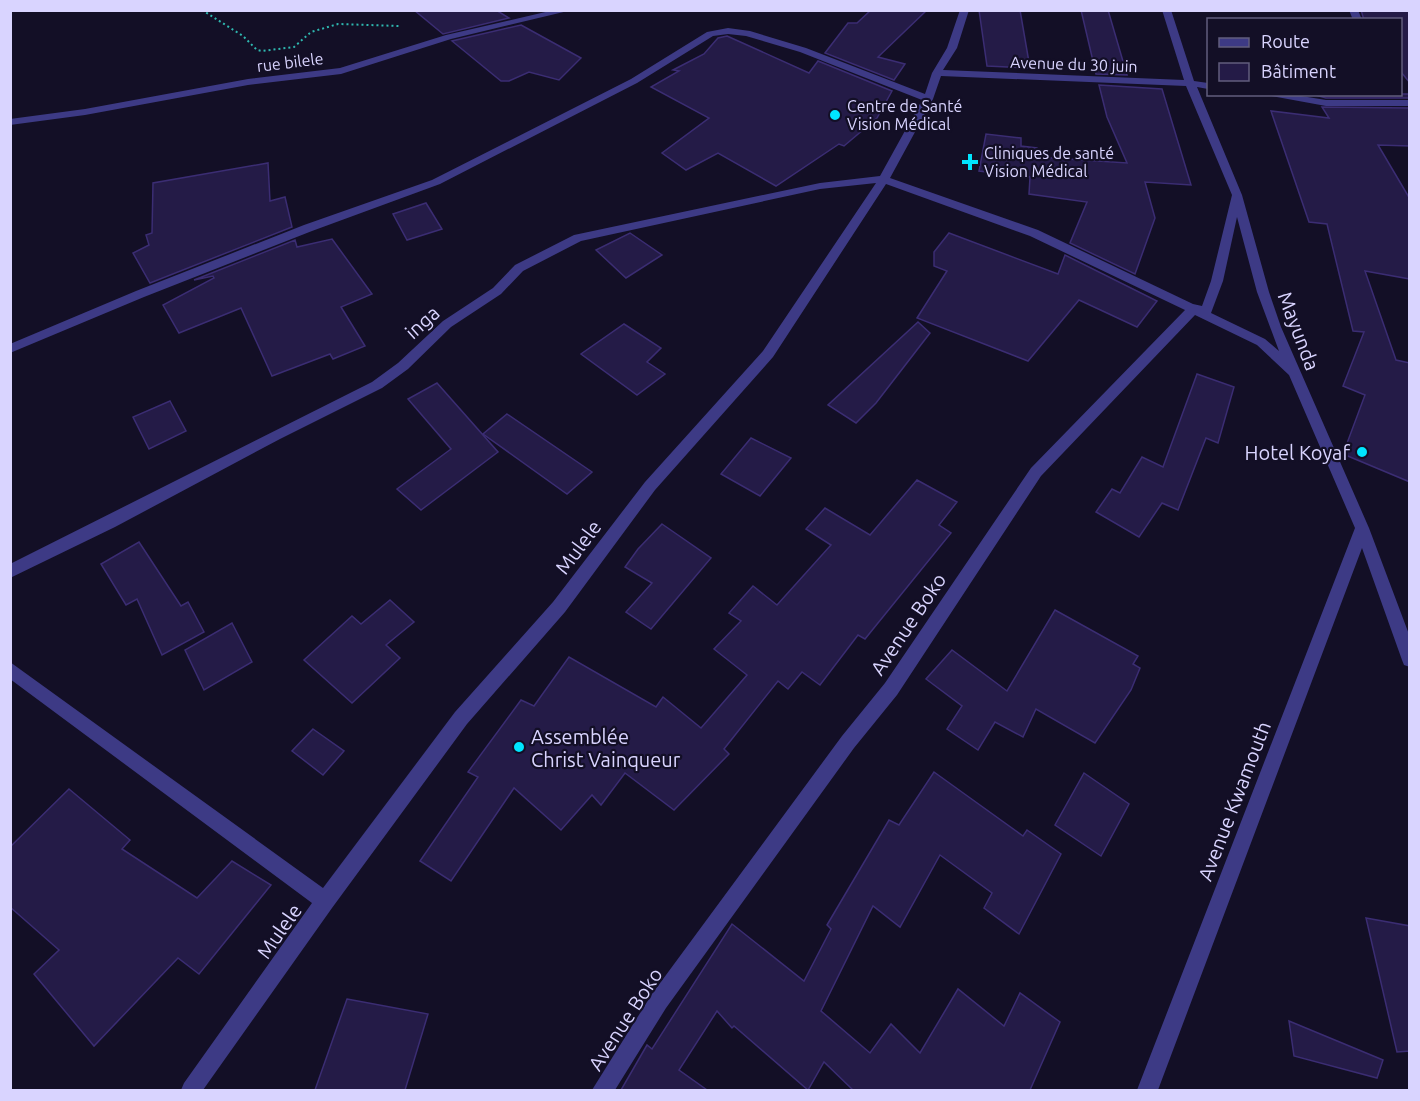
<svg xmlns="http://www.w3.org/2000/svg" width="1420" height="1101" viewBox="0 0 1420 1101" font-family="Ubuntu,sans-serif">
<rect width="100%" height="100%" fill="#130f26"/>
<g fill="#241b47" stroke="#3b2d73" stroke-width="1.5">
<polygon points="414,10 496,10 509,18 443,34"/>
<polygon points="871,10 927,10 878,57 905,64 894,80 825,53 848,23 857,23"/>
<polygon points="979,10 1020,10 1030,68 987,66"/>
<polygon points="1081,10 1108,10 1127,75 1096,74"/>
<polygon points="1361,10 1410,10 1410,83 1401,72 1401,20 1364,20"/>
<polygon points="521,25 581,58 559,80 529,72 509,81 501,81 452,41"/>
<polygon points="727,36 809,73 818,61 892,91 877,118 844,146 839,144 776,186 718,153 686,170 662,153 709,118 651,87 679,71 673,70 704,54 718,38"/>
<polygon points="1099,85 1162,89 1191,185 1145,182 1155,218 1135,274 1070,243 1087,202 1029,194 1030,177 979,171 986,134 1021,138 1021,146 1037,148 1037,157 1127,163 1107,117"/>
<polygon points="1312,94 1410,94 1410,98 1326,98"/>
<polygon points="1322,107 1410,108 1410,146 1378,145 1410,199 1410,279 1365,271 1396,360 1410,363 1410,482 1343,454 1365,395 1343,386 1364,332 1353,331 1327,224 1309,222 1271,111 1329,118"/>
<polygon points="268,163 270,201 285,197 292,227 150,283 133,253 149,245 146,235 152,233 153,183"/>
<polygon points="426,203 442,229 407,240 393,214"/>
<polygon points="630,233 662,255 626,278 596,250"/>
<polygon points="949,233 1058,274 1065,255 1157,301 1137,327 1079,300 1028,361 917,318 947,271 934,266 934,252"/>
<polygon points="332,239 372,294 341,307 365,346 333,359 330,354 272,376 241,308 179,333 163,305 214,278 213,276 194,280 295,240 297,247"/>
<polygon points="918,322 930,333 876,403 856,423 828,405"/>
<polygon points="624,324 661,348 647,362 665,374 637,395 581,354"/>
<polygon points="1197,374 1234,387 1218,443 1206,438 1178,510 1162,503 1139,537 1096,512 1112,489 1120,493 1142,457 1163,467"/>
<polygon points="437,383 498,452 421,510 397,489 451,449 408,399"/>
<polygon points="170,401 186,431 149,449 133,417"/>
<polygon points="507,414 592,472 567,494 483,434"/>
<polygon points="751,438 791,458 760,496 721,474"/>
<polygon points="917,480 957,502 939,525 951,533 865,639 858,635 820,685 802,672 788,689 778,681 724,749 729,754 674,810 625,773 601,805 592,795 561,830 514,788 451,881 420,861 478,777 468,772 521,700 534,706 569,657 656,707 663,697 701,728 747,675 714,649 741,621 729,613 753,586 777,605 831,545 806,529 825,508 870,535"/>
<polygon points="662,524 711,558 651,629 626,612 652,583 625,567 638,549"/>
<polygon points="139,542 181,606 188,602 204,632 162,655 137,599 126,605 101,564"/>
<polygon points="390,600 414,622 386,645 400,658 352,703 304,660 352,616 361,624"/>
<polygon points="1055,610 1138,656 1133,664 1140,668 1131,690 1095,743 1036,709 1023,737 995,722 978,750 947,729 962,706 926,679 952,650 1007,691"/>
<polygon points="232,623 252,662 204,690 185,650"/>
<polygon points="313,729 344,751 323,775 292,751"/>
<polygon points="934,772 1023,836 1027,830 1061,854 1019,934 984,908 992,893 940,855 900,927 873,906 821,1011 870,1053 891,1024 920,1053 958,989 1004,1026 1020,993 1060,1022 1030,1090 853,1090 824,1062 808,1090 734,1026 732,1028 717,1011 679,1070 707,1090 621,1090 647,1045 652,1049 732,924 804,981 831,929 827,925 889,820 899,825"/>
<polygon points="1084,773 1129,804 1101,856 1055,825"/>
<polygon points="69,789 130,840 122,849 197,898 232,861 271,885 199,974 178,958 94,1046 34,974 59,950 10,907 10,847"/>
<polygon points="1366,918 1410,926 1410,1051 1397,1052"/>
<polygon points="347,999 428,1014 405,1090 315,1090"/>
<polygon points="1289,1021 1383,1060 1377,1078 1294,1056"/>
</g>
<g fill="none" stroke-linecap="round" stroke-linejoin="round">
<polyline stroke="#2fb8b0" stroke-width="2" stroke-dasharray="2 3" stroke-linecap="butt" points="202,10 243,36 257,50 262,51 294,47 311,32 338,24 400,26"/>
<g fill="#3d3a85" fill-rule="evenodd">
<polygon points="554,10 572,10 451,39 341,74 248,85 85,115 10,125 10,119 85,109 248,79 340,68 446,35"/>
<path d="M960,10H969L957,48L943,70L1184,80L1162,10H1171L1194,81L1208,83V89L1197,87L1242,195L1269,292L1281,327L1369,528L1410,637V667L1404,665L1402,660L1362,548L1158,1090H1137L1355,528L1289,375L1257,345L1195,315L1041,476L897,695L854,748L666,1008L615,1090H592L652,994L842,736L885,683L1031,468L1185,310L1030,236L886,184L773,357L655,490L565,612L467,724L332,908L203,1090H181L184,1083L312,903L10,679V662L323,888L455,712L553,602L645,482L763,351L876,183L820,189L581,241L523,271L501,294L451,327L408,369L382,388L280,439L115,527L10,578V564L372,382L398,363L443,321L493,288L515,265L574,235L820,183L880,176L922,100L800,52L746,36L728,34L713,36L637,83L440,184L312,231L144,297L10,353V344L136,291L304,225L432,180L631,79L707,32L728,28L750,31L806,48L925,94L932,73L947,48ZM941,76L1186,86L1232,195L1211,281L1202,306L1193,304L1038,230L890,178L933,99ZM1237,217L1257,292L1279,351L1265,339L1211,313L1223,281Z"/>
<polygon points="1349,10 1358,10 1362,20 1353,20"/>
<polygon points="1261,94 1289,94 1326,100 1410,100 1410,106 1326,106"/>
</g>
</g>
<g fill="#00e5ff" stroke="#130f26" stroke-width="2">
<circle cx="835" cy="115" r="6"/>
<path d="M967 153h6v6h6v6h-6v6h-6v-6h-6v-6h6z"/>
<circle cx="1362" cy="452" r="6"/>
<circle cx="519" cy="747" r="6"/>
</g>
<g text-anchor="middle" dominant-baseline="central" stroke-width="4.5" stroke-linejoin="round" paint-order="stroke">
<g font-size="16" fill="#d9d4ff" stroke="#130f26">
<text transform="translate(290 62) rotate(-7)">rue bilele</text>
<text transform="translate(1074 64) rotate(2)">Avenue du 30 juin</text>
</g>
<g font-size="16" fill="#d9d4ff" stroke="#130f26" text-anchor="start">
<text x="847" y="106">Centre de Santé<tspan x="847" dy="18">Vision Médical</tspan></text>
<text x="984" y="153">Cliniques de santé<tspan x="984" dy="18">Vision Médical</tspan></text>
</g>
<g font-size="20" fill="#d9d4ff" stroke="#130f26">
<text transform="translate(422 322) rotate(-42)">inga</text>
<text transform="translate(1299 331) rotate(69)">Mayunda</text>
<text transform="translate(578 547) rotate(-53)">Mulele</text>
<text transform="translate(908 624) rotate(-56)">Avenue Boko</text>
<text transform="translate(1234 801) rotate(-69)">Avenue Kwamouth</text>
<text transform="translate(279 931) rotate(-55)">Mulele</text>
<text transform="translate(625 1019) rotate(-57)">Avenue Boko</text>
</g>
<g font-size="20" fill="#d9d4ff" stroke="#130f26" text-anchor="end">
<text x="1350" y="452">Hotel Koyaf</text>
<text x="531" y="736" text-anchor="start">Assemblée<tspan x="531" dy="23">Christ Vainqueur</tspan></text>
</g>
</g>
<rect width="1420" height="1101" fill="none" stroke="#d9d4ff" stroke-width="24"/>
<rect x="1207" y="18" width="195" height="78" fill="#130f26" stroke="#625e7d" stroke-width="1.5"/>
<rect x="1219" y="38" width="30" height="9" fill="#3d3a85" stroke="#625e7d" stroke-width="1.5"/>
<text x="1261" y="48" font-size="18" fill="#d9d4ff">Route</text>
<rect x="1219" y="63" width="30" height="18" fill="#241b47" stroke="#625e7d" stroke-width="1.5"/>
<text x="1261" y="78" font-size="18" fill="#d9d4ff">Bâtiment</text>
</svg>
